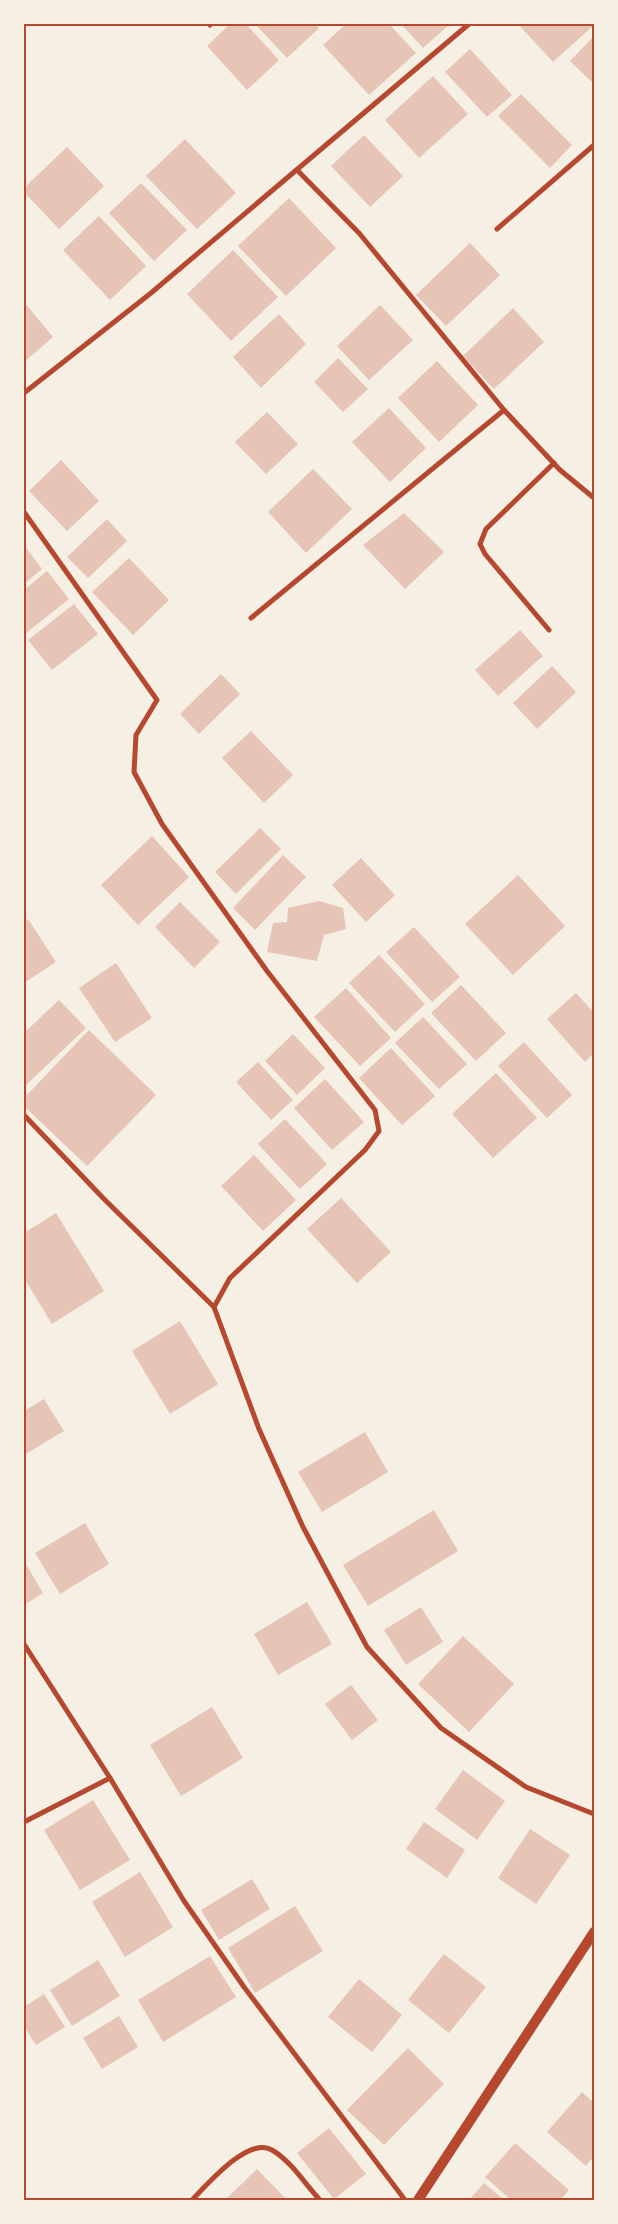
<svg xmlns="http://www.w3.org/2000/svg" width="618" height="2224" viewBox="0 0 618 2224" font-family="Lato,sans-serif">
<rect width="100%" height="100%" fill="#f6efe4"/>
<g fill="#e6c5b7">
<polygon points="230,24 246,24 279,60 247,90 207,46"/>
<polygon points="255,24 315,24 319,28 287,58"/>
<polygon points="346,24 389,24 416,53 369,95 323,45"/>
<polygon points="401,24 450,24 423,48"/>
<polygon points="518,24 594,24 594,25 553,62"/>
<polygon points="594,36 594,84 570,61"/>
<polygon points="470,49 512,95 487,117 445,72"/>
<polygon points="433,76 468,114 419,158 385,120"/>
<polygon points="521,94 572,145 550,168 498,116"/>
<polygon points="364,135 403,176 370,207 331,166"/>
<polygon points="185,139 236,193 197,229 146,176"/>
<polygon points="67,147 104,186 59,229 24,192 24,188"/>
<polygon points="141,183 187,230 154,261 109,213"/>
<polygon points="289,198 336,248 286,296 238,246"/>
<polygon points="99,216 146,266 110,300 63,250"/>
<polygon points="470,243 500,275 446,326 416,295"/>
<polygon points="233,250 278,297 231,341 187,294"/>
<polygon points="24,302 53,337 24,362"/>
<polygon points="380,305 413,340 369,380 337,346"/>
<polygon points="513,308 544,342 494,389 463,356"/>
<polygon points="279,314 306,344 261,388 233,357"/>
<polygon points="338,358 368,389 343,412 314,382"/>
<polygon points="437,361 478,405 439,442 398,398"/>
<polygon points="389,408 426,448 390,482 352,442"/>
<polygon points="267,412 298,444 266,474 235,442"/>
<polygon points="61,460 99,501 67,531 29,491"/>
<polygon points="313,469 352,509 306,553 268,512"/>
<polygon points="404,513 444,552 405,589 363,545"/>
<polygon points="107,519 127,541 88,578 67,557"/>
<polygon points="24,545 42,569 24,584"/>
<polygon points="129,558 169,600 133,635 92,592"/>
<polygon points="47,571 69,599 26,633 24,630 24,590"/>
<polygon points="74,604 98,634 52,670 28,640"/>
<polygon points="520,630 543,656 498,696 475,670"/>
<polygon points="552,666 576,692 537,729 513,703"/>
<polygon points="221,674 240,694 199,734 180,714"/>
<polygon points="251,731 293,775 264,803 222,758"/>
<polygon points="260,828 281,849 236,894 215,872"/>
<polygon points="152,836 189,877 138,925 101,885"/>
<polygon points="283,855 306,877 255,930 233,908"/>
<polygon points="361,858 395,895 366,922 332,885"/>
<polygon points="518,875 565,926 513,975 465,924"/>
<polygon points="319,901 343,908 346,929 324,935 317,961 267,952 273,923 287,922 288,908"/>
<polygon points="180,902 220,942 194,968 155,927"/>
<polygon points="28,919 56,962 24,983 24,922"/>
<polygon points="414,927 460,977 432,1002 386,952"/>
<polygon points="379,955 425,1004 395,1032 349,983"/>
<polygon points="116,963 152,1018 115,1042 79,988"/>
<polygon points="461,985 506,1033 476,1061 431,1013"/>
<polygon points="346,988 391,1038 360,1066 314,1017"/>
<polygon points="576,993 594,1013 594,1053 585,1062 547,1019"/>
<polygon points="59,1000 86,1028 24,1087 24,1033"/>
<polygon points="423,1017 467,1064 439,1089 395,1043"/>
<polygon points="89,1030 156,1095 87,1166 24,1106 24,1098"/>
<polygon points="293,1034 325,1068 297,1095 265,1061"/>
<polygon points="524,1042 572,1095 547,1118 498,1066"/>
<polygon points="391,1048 435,1096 402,1125 359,1078"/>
<polygon points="258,1062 293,1100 271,1120 236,1082"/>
<polygon points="496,1073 537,1118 493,1158 452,1114"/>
<polygon points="325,1079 364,1122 332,1150 294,1108"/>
<polygon points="285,1119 327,1164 300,1189 258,1144"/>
<polygon points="254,1155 296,1200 263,1231 221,1186"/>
<polygon points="341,1198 391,1252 357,1283 307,1229"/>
<polygon points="56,1213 104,1291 52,1324 24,1278 24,1233"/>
<polygon points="180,1321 218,1384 170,1414 132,1351"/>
<polygon points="44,1399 64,1431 24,1455 24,1411"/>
<polygon points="365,1432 388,1472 322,1512 298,1472"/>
<polygon points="434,1510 458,1551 368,1606 343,1565"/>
<polygon points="85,1523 109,1564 60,1594 35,1553"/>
<polygon points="24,1561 43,1593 24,1605"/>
<polygon points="307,1602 332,1644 278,1675 254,1634"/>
<polygon points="421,1607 443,1642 406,1665 384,1630"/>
<polygon points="463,1636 514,1684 469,1732 418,1684"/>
<polygon points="351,1685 378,1720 352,1740 325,1704"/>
<polygon points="212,1707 243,1758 181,1796 150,1745"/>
<polygon points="463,1770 505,1801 477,1840 435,1809"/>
<polygon points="93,1800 130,1860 80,1890 44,1830"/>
<polygon points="424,1822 465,1850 447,1878 406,1849"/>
<polygon points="530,1829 570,1855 536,1904 498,1878"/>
<polygon points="140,1872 173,1927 125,1957 92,1902"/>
<polygon points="252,1879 270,1909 219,1940 201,1910"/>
<polygon points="295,1906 323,1951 255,1993 228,1948"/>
<polygon points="444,1954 486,1987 449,2033 408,2000"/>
<polygon points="210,1956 236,1997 163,2042 138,2000"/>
<polygon points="98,1960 120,1996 72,2026 50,1990"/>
<polygon points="359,1979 402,2015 372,2052 328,2017"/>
<polygon points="44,1994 65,2027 36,2045 24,2026 24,2007"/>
<polygon points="119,2016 138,2047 102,2069 83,2038"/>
<polygon points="408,2048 444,2084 384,2145 347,2110"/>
<polygon points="582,2092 594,2103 594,2156 586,2166 547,2132"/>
<polygon points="329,2128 366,2174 334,2199 297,2153"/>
<polygon points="515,2143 569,2190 560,2200 511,2200 485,2177"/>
<polygon points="257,2169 287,2200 225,2200"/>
<polygon points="484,2183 504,2200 469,2200"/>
</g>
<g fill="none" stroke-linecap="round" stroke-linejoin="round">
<g stroke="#b5482f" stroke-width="5">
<polyline points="210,25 211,24"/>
<polyline points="497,229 594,145"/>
<polyline points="24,393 151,293 469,24"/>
<polyline points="504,410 560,470 594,498"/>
<polyline points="24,512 157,700 136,735 134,772 162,824 267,971 375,1110 379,1131 365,1150 230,1278 214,1307 259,1429 303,1527 367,1647 441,1728 526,1787 594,1814"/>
<polyline points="251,618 504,410 359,233 297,170"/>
<polyline points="549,630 485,554 480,544 486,529 554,463"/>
<polyline points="24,1115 104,1199 214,1307"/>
<polyline points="24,1644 110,1778 184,1901 244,1987 405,2200"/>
<polyline points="24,1822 110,1778"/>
<path d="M192,2200C207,2185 248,2136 272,2150C291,2161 305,2184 320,2200"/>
</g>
<polyline stroke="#b5482f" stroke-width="10" points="418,2200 594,1932"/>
</g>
<rect width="618" height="2224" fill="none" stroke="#f6efe4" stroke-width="50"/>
<rect x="25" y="25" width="568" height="2174" fill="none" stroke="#b5482f" stroke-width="2"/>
</svg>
